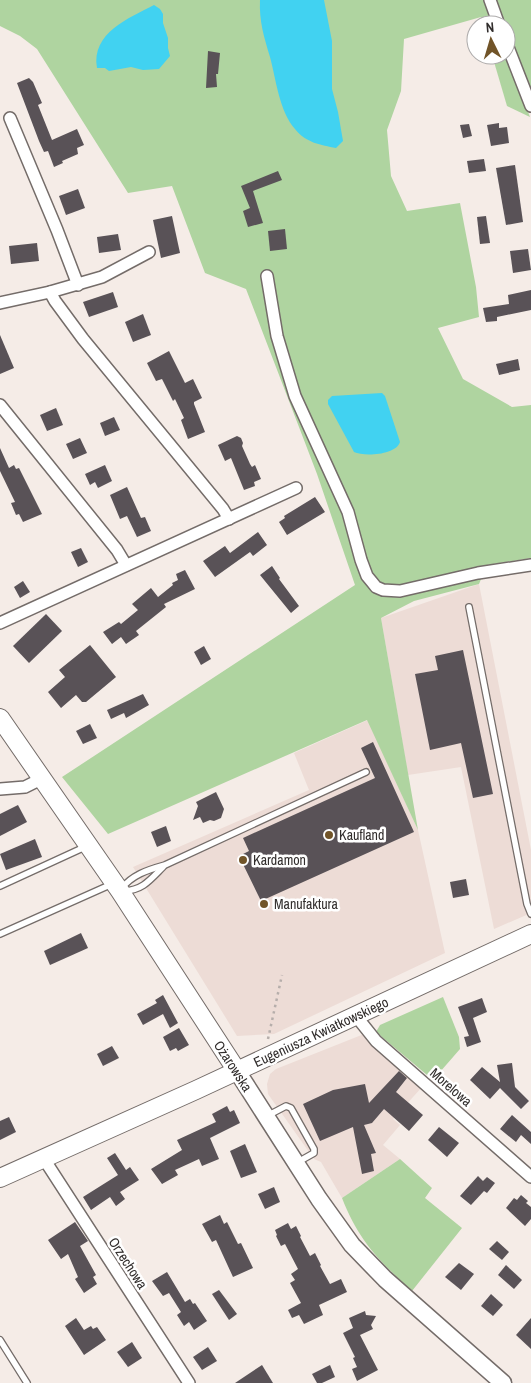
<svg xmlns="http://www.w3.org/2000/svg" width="531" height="1383" viewBox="0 0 531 1383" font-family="'Archivo Narrow',sans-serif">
<rect width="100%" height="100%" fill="#f5ece7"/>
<g fill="#eddcd6">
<polygon points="479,584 531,850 531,913 494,929 461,767 408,775 381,618"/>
<polygon points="368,720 418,830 445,953 274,1034 237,1036 133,867 309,790 294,753"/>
<polygon points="364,1034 423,1086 393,1119 400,1125 383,1145 400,1159 342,1198 321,1162 314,1159 268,1094 267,1084 270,1074 276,1069"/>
</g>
<g fill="#afd4a0">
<polygon points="0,0 484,0 494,25 483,25 481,17 404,39 401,91 387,130 391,176 407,211 460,203 476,287 479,317 438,328 463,379 512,407 531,405 531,558 487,565 479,584 414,601 381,618 418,830 367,720 108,834 62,777 355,585 317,474 246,289 205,273 172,186 128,193 37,49 20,36 0,26"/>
<polygon points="494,0 531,0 531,98 506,30 506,25 504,25"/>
<polygon points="492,55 506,55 530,117 507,106"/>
<polygon points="443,997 459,1037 460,1049 433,1080 376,1032 380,1025"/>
<path d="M400,1159L432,1188L425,1198L462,1228L412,1291C378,1260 359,1241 342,1198Z"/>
</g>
<g fill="#41d2f1">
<path d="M260,0H324L332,41V89L338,112L343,141L336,148C321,145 306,143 295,129C279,111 276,79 270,57C264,37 259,21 260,0Z"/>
<path d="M154,5L160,9L163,14V23L168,38V48L170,56L159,69L143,70L131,67L109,71L105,68H97C91,33 129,18 154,5Z"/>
<path d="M382,393L385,396L400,442C396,455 364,457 354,452L328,404V400L332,396Z"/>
</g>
<g fill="#595257">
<polygon points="208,51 220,53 218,74 216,74 217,87 206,88"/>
<polygon points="29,78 33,82 42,103 38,105 52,140 77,129 84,145 77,148 78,154 62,161 63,163 54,167 48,151 44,152 39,141 17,83"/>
<polygon points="499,123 499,128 507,127 509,143 491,146 487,125"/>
<polygon points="469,124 472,136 463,138 460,125"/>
<polygon points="484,159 486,171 469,173 467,161"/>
<polygon points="515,165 523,222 506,225 496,168"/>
<polygon points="278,171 282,180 253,191 263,223 248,227 243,211 250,208 241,186"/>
<polygon points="78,189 85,208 66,215 59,196"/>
<polygon points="172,216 180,253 161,258 153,220"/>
<polygon points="486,216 490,243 480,244 477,217"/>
<polygon points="285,229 287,249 270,251 268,231"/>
<polygon points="118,234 121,250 99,253 97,237"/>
<polygon points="37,243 39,261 11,264 9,246"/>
<polygon points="528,249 531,270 513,273 510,251"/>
<polygon points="531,290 531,310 497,317 497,321 486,322 483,308 509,304 508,295"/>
<polygon points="113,292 118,307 89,317 83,302"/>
<polygon points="143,314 151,335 133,342 125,322"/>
<polygon points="0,335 14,368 0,374"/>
<polygon points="169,351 185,383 193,379 202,398 194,402 194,404 205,432 188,439 181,420 184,418 175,399 173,401 162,379 156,381 147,363"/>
<polygon points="518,359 520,370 499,375 496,364"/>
<polygon points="56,408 63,425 47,431 40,415"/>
<polygon points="114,417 120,430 105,436 100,423"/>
<polygon points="237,436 241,438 243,443 242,446 250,464 252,467 255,465 261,479 254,482 255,486 244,490 231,458 225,461 218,445"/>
<polygon points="80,438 87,453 73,459 66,444"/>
<polygon points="0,448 9,468 14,465 16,469 19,468 42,514 23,522 19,514 16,515 11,503 15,502 0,471"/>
<polygon points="105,465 112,481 98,488 95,482 90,485 85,474"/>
<polygon points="127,487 141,518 145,517 151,531 137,537 127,516 120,519 110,495"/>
<polygon points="315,497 325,512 287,535 279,522 285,518 284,516"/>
<polygon points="258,532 267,545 253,556 250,552 215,577 203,561 225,546 230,553"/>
<polygon points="81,548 88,562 78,567 71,552"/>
<polygon points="272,566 280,578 279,579 299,606 291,613 260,575"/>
<polygon points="185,570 195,589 164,604 166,607 136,631 139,635 126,644 121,637 112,644 103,632 119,622 121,624 138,610 132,604 151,588 158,597 173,585 172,583 178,580 176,574"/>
<polygon points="23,581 30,592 20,598 14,587"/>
<polygon points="46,614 62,631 29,663 13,646"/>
<polygon points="90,645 116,677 86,702 82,702 76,695 61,708 48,692 65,677 59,670"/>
<polygon points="204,646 211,659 201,665 194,652"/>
<polygon points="463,650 493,794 473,798 461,743 430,750 415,674 438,670 435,656"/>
<polygon points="143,694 149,705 126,718 124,713 111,719 107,710"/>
<polygon points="90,724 97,738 83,744 76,731"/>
<polygon points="373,742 414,832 261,901 239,856 249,851 243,838 375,778 361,748"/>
<polygon points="216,792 224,809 221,818 214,821 210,820 203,823 200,817 193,820 198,806 196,802"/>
<polygon points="18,805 27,822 0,836 0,814"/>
<polygon points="166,826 171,841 157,847 151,832"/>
<polygon points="35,839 42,857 6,870 0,854"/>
<polygon points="466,879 469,895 453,898 450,882"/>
<polygon points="81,933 88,948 50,965 44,951"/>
<polygon points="163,995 178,1023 170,1028 163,1014 143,1025 137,1014 157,1003 155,1000"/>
<polygon points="482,998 487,1012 473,1018 481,1042 467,1047 464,1037 469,1036 458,1007"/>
<polygon points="179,1028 189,1045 178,1051 176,1048 170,1051 163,1037"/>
<polygon points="112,1046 119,1058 103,1066 97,1054"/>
<polygon points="512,1063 515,1087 529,1101 521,1109 500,1088 490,1099 470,1080 482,1067 500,1082 497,1065"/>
<polygon points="399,1071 407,1078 396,1092 423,1115 409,1131 384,1109 372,1123 364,1125 376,1153 371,1154 374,1171 362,1174 353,1127 320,1141 303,1104 333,1090 365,1084 369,1103"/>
<polygon points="227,1106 230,1112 234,1110 240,1123 210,1138 219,1159 202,1166 199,1159 175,1170 178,1175 162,1184 151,1169 182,1150 177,1140 216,1122 212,1114"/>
<polygon points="512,1115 531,1132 531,1144 521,1135 516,1142 500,1129"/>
<polygon points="9,1117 16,1132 0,1140 0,1121"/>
<polygon points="439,1127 459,1143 447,1157 428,1140"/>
<polygon points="245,1144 257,1172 241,1178 230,1151"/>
<polygon points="115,1153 126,1170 130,1167 139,1180 120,1192 125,1199 116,1206 110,1197 91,1210 83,1197 118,1175 107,1158"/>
<polygon points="478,1176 483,1181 487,1177 495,1183 487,1193 484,1191 471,1205 460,1196"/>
<polygon points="274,1187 280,1202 265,1209 258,1194"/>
<polygon points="521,1195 528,1201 526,1203 531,1207 531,1219 525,1226 506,1208 514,1198 517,1200"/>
<polygon points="220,1215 224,1224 227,1222 238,1244 241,1243 253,1268 233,1277 216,1240 212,1242 202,1224"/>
<polygon points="75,1222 88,1241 80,1246 96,1275 93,1277 97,1284 84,1293 75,1279 78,1277 68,1254 61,1259 48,1240"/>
<polygon points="288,1223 291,1229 296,1226 301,1236 300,1237 310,1256 315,1253 321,1265 320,1266 330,1284 341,1279 347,1292 319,1305 323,1315 304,1324 299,1315 292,1318 288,1310 301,1303 290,1283 295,1280 291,1274 298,1269 285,1244 281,1246 276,1236 277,1235 275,1230"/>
<polygon points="497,1241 509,1252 502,1260 489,1249"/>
<polygon points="459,1263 474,1274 461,1290 445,1277"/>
<polygon points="506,1265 522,1280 514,1289 498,1275"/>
<polygon points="167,1272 185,1302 190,1299 193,1304 195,1303 207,1321 194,1330 189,1322 184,1326 177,1315 181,1312 169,1293 163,1296 152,1281"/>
<polygon points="219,1290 237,1314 229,1320 212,1294"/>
<polygon points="491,1294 503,1305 493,1316 481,1306"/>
<polygon points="365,1311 366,1315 376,1316 371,1325 373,1329 360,1335 378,1370 357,1381 352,1369 357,1367 353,1358 355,1357 343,1333 353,1328 349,1318"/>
<polygon points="76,1318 84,1330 91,1326 93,1329 97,1327 106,1340 84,1355 65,1326"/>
<polygon points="531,1318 531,1349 516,1335"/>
<polygon points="132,1342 142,1358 128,1367 117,1352"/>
<polygon points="208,1347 217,1361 202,1370 193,1357"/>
<polygon points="262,1365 273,1383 235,1383"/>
<polygon points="330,1365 335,1377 322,1383 317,1383 312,1374"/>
</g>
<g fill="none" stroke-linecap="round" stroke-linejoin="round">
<defs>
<g id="lane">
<polyline points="469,607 527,904 531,914"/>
<polyline points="0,886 87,846"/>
<path d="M121,889C132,875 147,870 165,865L366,772"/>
<path d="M124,891C143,890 150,880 163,867"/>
<polyline points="0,934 112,884"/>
<polyline points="267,1116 286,1106 291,1108 314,1149 314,1153 298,1162"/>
<polyline points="0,1340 27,1383"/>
</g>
<g id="street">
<polyline points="490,0 499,25"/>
<polyline points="506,42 531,106"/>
<polyline points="10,118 57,230 78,285"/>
<polyline points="267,276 277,336 295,396 348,512 361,560 367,576 372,582 376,587 383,590 400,591 478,573 531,565"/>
<polyline points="50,292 55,301 83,339 223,509 229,519"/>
<polyline points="0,303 50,292 102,277 149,252"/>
<polyline points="0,405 117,550 126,565"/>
<polyline points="0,623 296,488"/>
<polyline points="0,789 25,787 43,778"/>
<polyline points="356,1016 376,1041 531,1177"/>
<polyline points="44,1159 189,1383"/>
</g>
<polyline id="secondary" points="237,1071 319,1199 352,1245 385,1279 503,1383"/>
<g id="primary">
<polyline points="0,718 120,891 237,1071"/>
<polyline points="0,1178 196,1090 531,934"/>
</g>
</defs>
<use href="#lane" stroke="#746c69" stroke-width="8"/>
<use href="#street" stroke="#746c69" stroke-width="14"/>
<use href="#secondary" stroke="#746c69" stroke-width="19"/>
<use href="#primary" stroke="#746c69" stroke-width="20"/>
<polyline stroke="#b6aeab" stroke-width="2.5" stroke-dasharray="2.5 4" stroke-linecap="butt" points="268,1039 282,975"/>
<use href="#lane" stroke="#fff" stroke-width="5.5"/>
<use href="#street" stroke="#fff" stroke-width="11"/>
<use href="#secondary" stroke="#fff" stroke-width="16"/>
<use href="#primary" stroke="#fff" stroke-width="18"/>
</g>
<g fill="#715428" stroke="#fff" stroke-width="2">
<circle cx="329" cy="835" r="5"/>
<circle cx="243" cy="860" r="5"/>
<circle cx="264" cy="904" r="5"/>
</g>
<g text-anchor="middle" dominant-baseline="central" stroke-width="5" stroke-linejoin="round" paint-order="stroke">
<g font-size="14" fill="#312d2c" stroke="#fff" text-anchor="start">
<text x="339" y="835">Kaufland</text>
<text x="253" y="860">Kardamon</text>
<text x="274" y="904">Manufaktura</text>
</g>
<g font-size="14" fill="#312d2c" stroke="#fff">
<text transform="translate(321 1032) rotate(-25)">Eugeniusza Kwiatkowskiego</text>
<text transform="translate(233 1066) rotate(57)">Ożarowska</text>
<text transform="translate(451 1087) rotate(41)">Morelowa</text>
<text transform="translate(128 1263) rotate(57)">Orzechowa</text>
</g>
</g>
<g transform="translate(491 40) rotate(355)"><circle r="24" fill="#ffffff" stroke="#adabab"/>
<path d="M0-4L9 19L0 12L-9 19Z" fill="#715428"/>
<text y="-8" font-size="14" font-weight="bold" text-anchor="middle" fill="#312d2c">N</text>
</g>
</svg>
